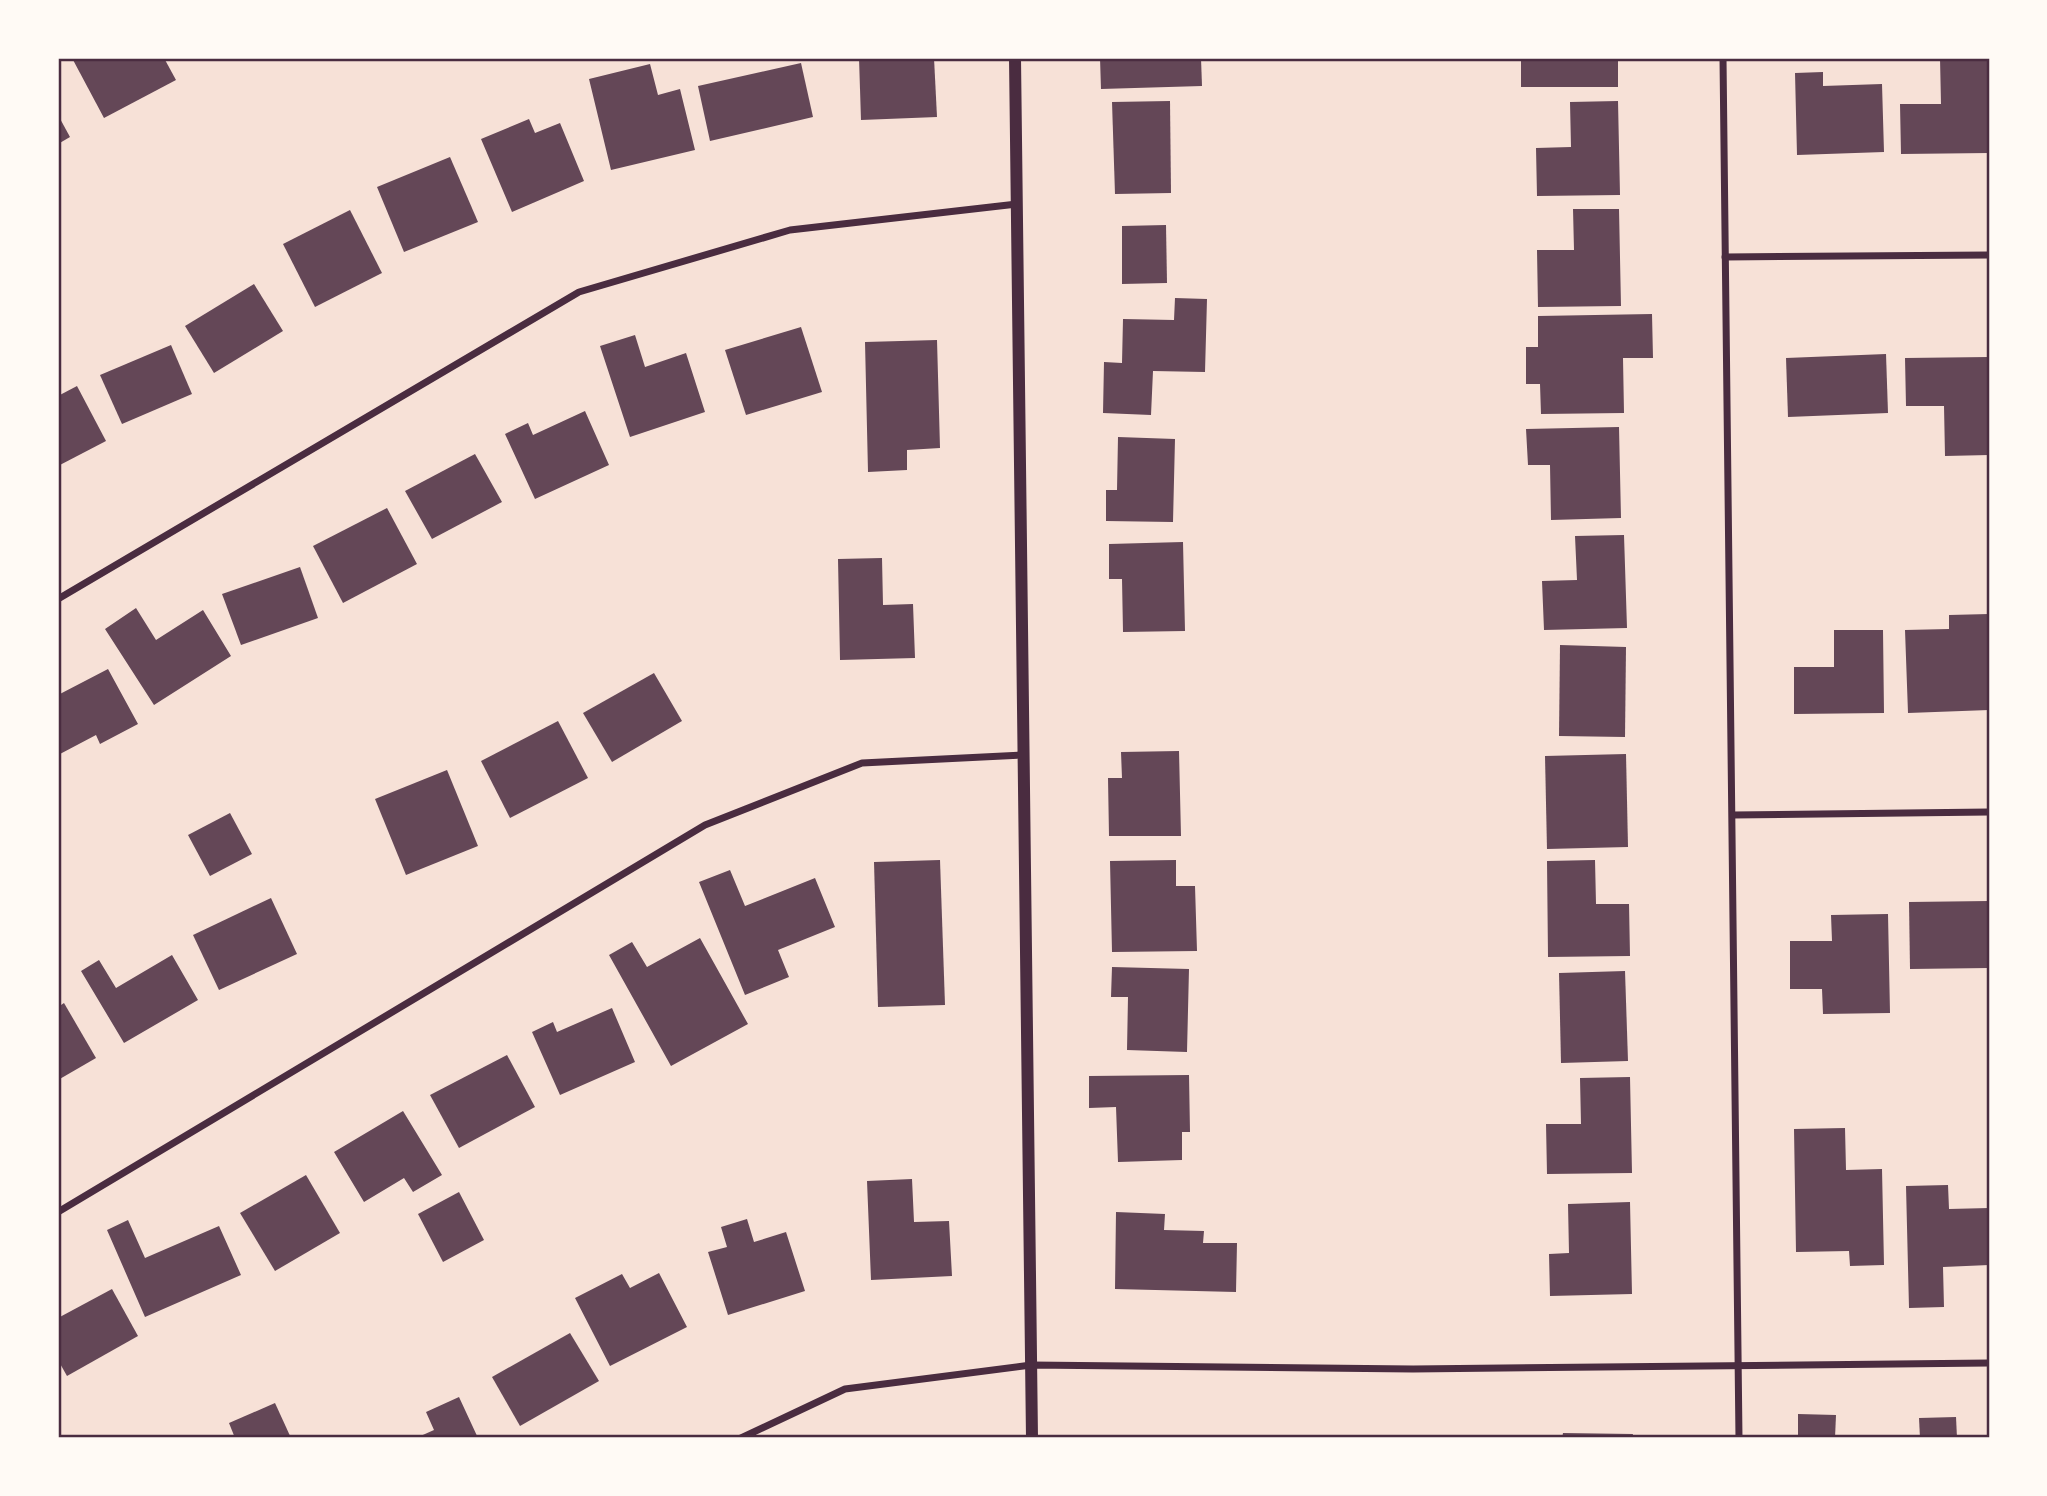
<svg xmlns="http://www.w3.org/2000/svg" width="2047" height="1496" viewBox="0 0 2047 1496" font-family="'IBM Plex Sans',sans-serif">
<rect width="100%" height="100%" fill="#f7e1d7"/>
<g fill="#644757">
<polygon points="72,58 164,58 176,80 104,118"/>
<polygon points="859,58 934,58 937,117 861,120"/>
<polygon points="1100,58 1201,58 1202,86 1101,89"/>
<rect x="1521" y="58" width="97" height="29"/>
<polygon points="1940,58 1989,58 1989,153 1901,154 1900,104 1941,104"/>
<polygon points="801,63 813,117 710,141 698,86"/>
<polygon points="650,64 658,95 680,89 695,150 611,170 589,79"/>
<polygon points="1823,72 1823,86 1882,84 1884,152 1797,155 1795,73"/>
<polygon points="1170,101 1171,193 1115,194 1112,102"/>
<polygon points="1618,101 1620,195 1537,196 1536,148 1571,147 1570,102"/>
<polygon points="58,115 70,137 58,144"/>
<polygon points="529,119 535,133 560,123 584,181 512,212 481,139"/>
<polygon points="450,157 478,222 404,252 377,187"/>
<polygon points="1573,209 1619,209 1621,306 1538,307 1537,250 1574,250"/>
<polygon points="350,210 382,273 315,307 283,244"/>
<polygon points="1166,225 1167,283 1122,284 1122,226"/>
<polygon points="254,284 283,331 214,373 185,326"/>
<polygon points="1175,298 1207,299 1205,372 1153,371 1151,415 1103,413 1104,362 1122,363 1123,319 1174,320"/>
<polygon points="1652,314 1653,358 1623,358 1624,413 1541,414 1540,384 1526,384 1526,347 1538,347 1538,316"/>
<polygon points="801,327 822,392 746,415 725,350"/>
<polygon points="635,335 645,367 686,353 705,412 630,437 600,346"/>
<polygon points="937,340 940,448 907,450 907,470 868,472 865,342"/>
<polygon points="171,345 192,394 122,424 100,375"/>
<polygon points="1886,354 1888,413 1788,417 1786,358"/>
<polygon points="1989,357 1989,455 1945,456 1944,406 1906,406 1905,358"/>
<polygon points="77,386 106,441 58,466 58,396"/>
<polygon points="585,411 609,465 535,499 505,434 528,423 533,435"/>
<polygon points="1619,427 1621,518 1551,520 1550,465 1528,465 1526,429"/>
<polygon points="1118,437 1175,439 1173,522 1106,521 1106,490 1117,490"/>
<polygon points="475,454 502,502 432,539 405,491"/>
<polygon points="387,508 417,564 343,603 313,546"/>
<polygon points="1624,535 1627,628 1544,630 1542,581 1577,580 1575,536"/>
<polygon points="1183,542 1185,631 1123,632 1122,579 1109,579 1109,544"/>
<polygon points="882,558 883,605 913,604 915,658 840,660 838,559"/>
<polygon points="300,567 318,618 241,645 222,594"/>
<polygon points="136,608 156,640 203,610 231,656 154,705 105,629"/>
<polygon points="1989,614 1989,710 1908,713 1905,630 1949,629 1949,615"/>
<polygon points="1834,630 1883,630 1884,713 1794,714 1794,667 1834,667"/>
<polygon points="1560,645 1626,647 1625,737 1559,736"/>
<polygon points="108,669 138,724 100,744 96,735 60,754 58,749 58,695"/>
<polygon points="654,673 682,721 612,762 583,713"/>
<polygon points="558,721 588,778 510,818 481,761"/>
<polygon points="1179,751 1181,836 1109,836 1108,778 1122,778 1121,752"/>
<polygon points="1626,754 1628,847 1547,849 1545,756"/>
<polygon points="447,770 478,846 406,875 375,799"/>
<polygon points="230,813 252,854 210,876 188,835"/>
<polygon points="940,860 945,1005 878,1007 874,862"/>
<polygon points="1176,860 1176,886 1195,886 1197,951 1112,952 1110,861"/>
<polygon points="1595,860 1596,904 1629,904 1630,956 1548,957 1547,861"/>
<polygon points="730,870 745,906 815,878 835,927 778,950 789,977 745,995 699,882"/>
<polygon points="271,898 297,954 219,990 193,935"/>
<polygon points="1989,901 1989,968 1910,969 1909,902"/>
<polygon points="1888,914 1890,1013 1823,1014 1822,989 1790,989 1790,941 1832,941 1831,915"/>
<polygon points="700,938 748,1024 671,1066 609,955 632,942 647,967"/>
<polygon points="172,955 198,1000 124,1043 81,971 99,960 116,988"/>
<polygon points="1112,967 1189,969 1187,1052 1127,1050 1128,997 1111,997"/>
<polygon points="1625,971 1628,1061 1561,1063 1559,973"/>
<polygon points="64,1003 96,1058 58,1080 58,1007"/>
<polygon points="612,1008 635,1062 560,1095 532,1032 553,1022 557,1032"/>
<polygon points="507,1055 535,1107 459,1148 430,1095"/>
<polygon points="1189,1075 1190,1132 1182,1132 1182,1160 1118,1162 1116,1107 1089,1108 1089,1076"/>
<polygon points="1630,1077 1632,1173 1547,1174 1546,1124 1581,1124 1580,1078"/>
<polygon points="403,1111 442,1175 413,1192 404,1178 364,1202 334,1152"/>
<polygon points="1845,1128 1846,1170 1882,1169 1884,1265 1850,1266 1849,1251 1796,1252 1794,1129"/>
<polygon points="306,1175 340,1233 275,1271 240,1213"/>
<polygon points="912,1179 914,1222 949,1221 952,1276 871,1280 867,1181"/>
<polygon points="1948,1185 1949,1209 1989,1208 1989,1265 1943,1267 1944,1307 1909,1308 1906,1186"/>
<polygon points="459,1192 484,1240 443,1262 418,1214"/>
<polygon points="1630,1202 1632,1294 1550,1296 1549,1254 1569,1253 1568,1204"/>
<polygon points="1116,1212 1165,1214 1164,1230 1204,1231 1203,1243 1237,1243 1236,1292 1115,1289"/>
<polygon points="747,1219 754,1242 786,1232 805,1291 728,1315 708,1252 727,1247 721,1227"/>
<polygon points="128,1220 145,1258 219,1226 241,1275 145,1317 107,1230"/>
<polygon points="659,1273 687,1327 610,1366 575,1298 622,1274 630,1288"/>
<polygon points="112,1289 138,1336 67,1376 58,1360 58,1318"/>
<polygon points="570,1333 599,1381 520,1426 492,1377"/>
<polygon points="459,1397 478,1438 416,1438 434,1430 426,1412"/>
<polygon points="275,1403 291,1438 235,1438 229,1423"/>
<polygon points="1798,1414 1836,1415 1835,1438 1798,1438"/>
<polygon points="1956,1417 1957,1438 1920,1438 1919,1418"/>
<polygon points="1563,1433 1633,1434 1632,1438 1562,1438"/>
</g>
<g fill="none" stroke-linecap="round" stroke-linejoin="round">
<g stroke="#4a2c40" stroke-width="7">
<polyline points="1723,58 1739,1438"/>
<polyline points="1725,257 1989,255"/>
<polyline points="58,599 579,292 790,230 1017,204"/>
<polyline points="1733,815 1989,812"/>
<polyline points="58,1212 705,825 862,763 1022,755"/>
<polyline points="741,1438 845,1389 1031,1365 1413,1369 1989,1363"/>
</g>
<polyline stroke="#4a2c40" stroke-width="12" points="1015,58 1032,1438"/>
</g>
<rect width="2047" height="1496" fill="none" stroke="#fffaf5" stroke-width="119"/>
<rect x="60" y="60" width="1928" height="1376" fill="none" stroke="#4a2c40" stroke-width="2.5"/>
</svg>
